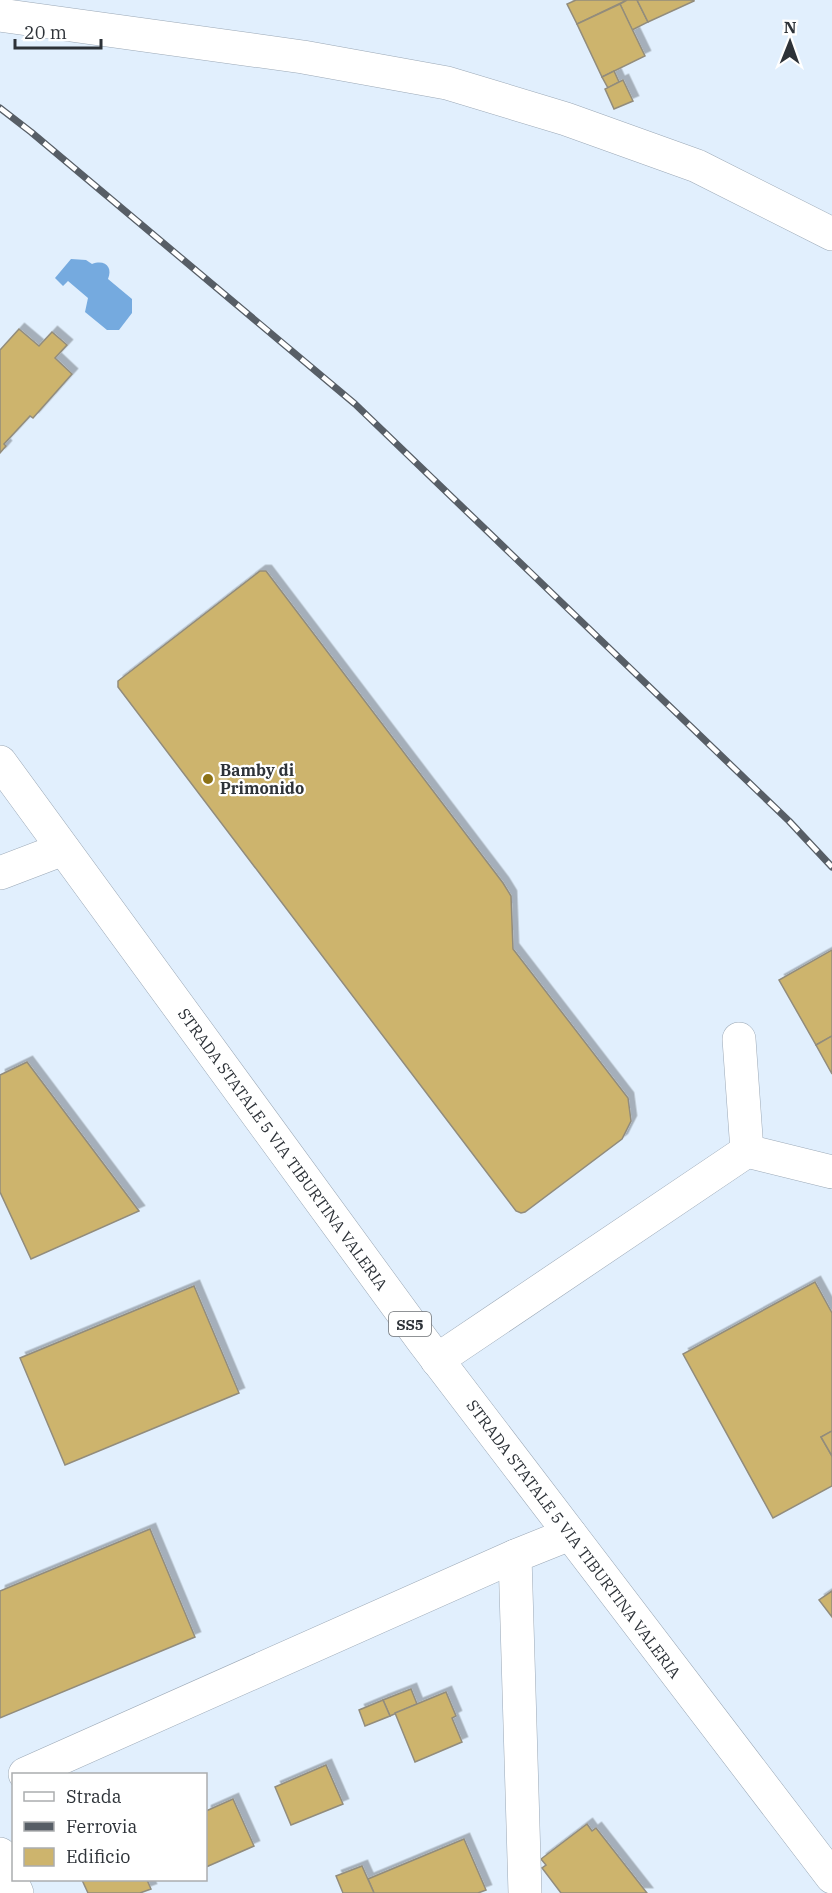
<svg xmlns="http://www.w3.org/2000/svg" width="832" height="1893" viewBox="0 0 832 1893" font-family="'IBM Plex Serif',serif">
<defs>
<filter id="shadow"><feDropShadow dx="5.5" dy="-5.5" stdDeviation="0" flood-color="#0004"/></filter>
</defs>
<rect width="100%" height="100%" fill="#e1effd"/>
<path fill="#75aadf" d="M71,259L86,260L92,264C105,259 113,267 108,279L132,299V313L119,330H107L85,312L88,298L68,281L63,286L55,278Z"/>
<g fill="#cdb46d" stroke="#928c7c" stroke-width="1.5" filter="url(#shadow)">
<polygon points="576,0 627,0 577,24 567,4"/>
<polygon points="627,0 637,0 648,22 632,30 620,4"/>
<polygon points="637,0 694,0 694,1 648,22"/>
<polygon points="620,4 645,56 602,77 577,24"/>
<polygon points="614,71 619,82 608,88 602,77"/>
<polygon points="623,80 633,101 614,109 605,89"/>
<polygon points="19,329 39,346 52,332 67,345 55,358 72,374 33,418 30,416 4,444 6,446 0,453 0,350"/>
<polygon points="260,571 266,571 503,883 511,896 513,949 628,1098 631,1121 622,1139 525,1212 521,1213 516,1211 118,687 118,681"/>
<polygon points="832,950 832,1036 816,1045 779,980"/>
<polygon points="832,1036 832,1074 816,1045"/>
<polygon points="27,1062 139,1211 31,1259 0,1192 0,1075"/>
<polygon points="815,1282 832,1313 832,1431 821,1437 832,1456 832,1486 773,1518 683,1354"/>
<polygon points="194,1286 239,1393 65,1465 20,1358"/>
<polygon points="832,1431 832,1456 821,1437"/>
<polygon points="150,1529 195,1637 0,1718 0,1591"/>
<polygon points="832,1591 832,1617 819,1600"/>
<polygon points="411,1689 417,1704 390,1716 383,1700"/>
<polygon points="446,1692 456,1716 452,1718 462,1742 415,1762 395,1713"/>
<polygon points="383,1700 390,1716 365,1726 359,1710"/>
<polygon points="326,1765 343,1804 291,1825 275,1787"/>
<polygon points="233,1799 254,1846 206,1867 206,1811"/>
<polygon points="587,1824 592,1831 596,1828 647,1893 561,1893 542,1868 546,1865 541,1859"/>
<polygon points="464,1839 486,1890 478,1893 374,1893 368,1879"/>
<polygon points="362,1866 374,1893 343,1893 336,1876"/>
<polygon points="82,1880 147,1880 151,1889 140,1893 88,1893"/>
</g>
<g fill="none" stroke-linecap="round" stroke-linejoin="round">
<defs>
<g id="minor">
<polyline points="0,15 303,57 447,83 566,119 697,166 832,234"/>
<polyline points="0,873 63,849"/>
<polyline points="747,1151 832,1172"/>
<polyline points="437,1360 747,1151 739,1039"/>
<polyline points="25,1774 515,1556"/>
<polyline points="0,1854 17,1893"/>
<polyline points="525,1893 515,1556 570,1534"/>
</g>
<polyline id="major" points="0,762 423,1341 832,1877"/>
</defs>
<use href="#minor" stroke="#9ba8b6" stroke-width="34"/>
<use href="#major" stroke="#9ba8b6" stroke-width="34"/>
<use href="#minor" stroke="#fff" stroke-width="33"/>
<use href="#major" stroke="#fff" stroke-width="33"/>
<defs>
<polyline id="rail" points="0,108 31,132 355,404 789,821 832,867"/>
</defs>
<use href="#rail" stroke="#575e66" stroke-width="7"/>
<use href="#rail" stroke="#fff" stroke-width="4.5" stroke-dasharray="14" stroke-linecap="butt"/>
</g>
<circle fill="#8d7216" stroke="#fff" stroke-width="2" cx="208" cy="779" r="6"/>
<g text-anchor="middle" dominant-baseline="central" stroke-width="4.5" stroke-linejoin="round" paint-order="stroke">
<rect fill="#fff" stroke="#6c7074" stroke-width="1.5" x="389" y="1312" width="42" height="24" rx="4.5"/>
<g font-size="15" font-weight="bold" fill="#2d3238">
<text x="410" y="1324">SS5</text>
</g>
<g font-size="16" font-weight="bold" fill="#2d3238" stroke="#fff" text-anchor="start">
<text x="220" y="770">Bamby di<tspan x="220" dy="18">Primonido</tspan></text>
</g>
<g font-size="16" fill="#2d3238" stroke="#fff">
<text transform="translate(283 1149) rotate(54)">STRADA STATALE 5 VIA TIBURTINA VALERIA</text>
<text transform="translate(574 1539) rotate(53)">STRADA STATALE 5 VIA TIBURTINA VALERIA</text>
</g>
</g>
<rect x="12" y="1773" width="195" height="108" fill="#ffffff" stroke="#abadaf" stroke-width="1.5"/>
<rect x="24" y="1792" width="30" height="9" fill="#ffffff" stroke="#abadaf" stroke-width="1.5"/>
<text x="66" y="1803" font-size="18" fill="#2d3238">Strada</text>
<rect x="24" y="1822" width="30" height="9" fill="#575e66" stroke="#abadaf" stroke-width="1.5"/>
<text x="66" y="1833" font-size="18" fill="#2d3238">Ferrovia</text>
<rect x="24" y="1848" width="30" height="18" fill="#cdb46d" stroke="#abadaf" stroke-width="1.5"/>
<text x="66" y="1863" font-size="18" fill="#2d3238">Edificio</text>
<g transform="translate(790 42) rotate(1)" stroke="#ffffff" stroke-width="4.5" paint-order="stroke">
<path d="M0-4.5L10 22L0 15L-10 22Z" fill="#2d3238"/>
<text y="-9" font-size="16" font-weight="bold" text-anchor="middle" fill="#2d3238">N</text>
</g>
<path d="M15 39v9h86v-9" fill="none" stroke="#2d3238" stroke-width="3"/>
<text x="24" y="39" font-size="18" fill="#2d3238" stroke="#ffffff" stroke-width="4.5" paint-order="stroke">20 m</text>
</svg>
